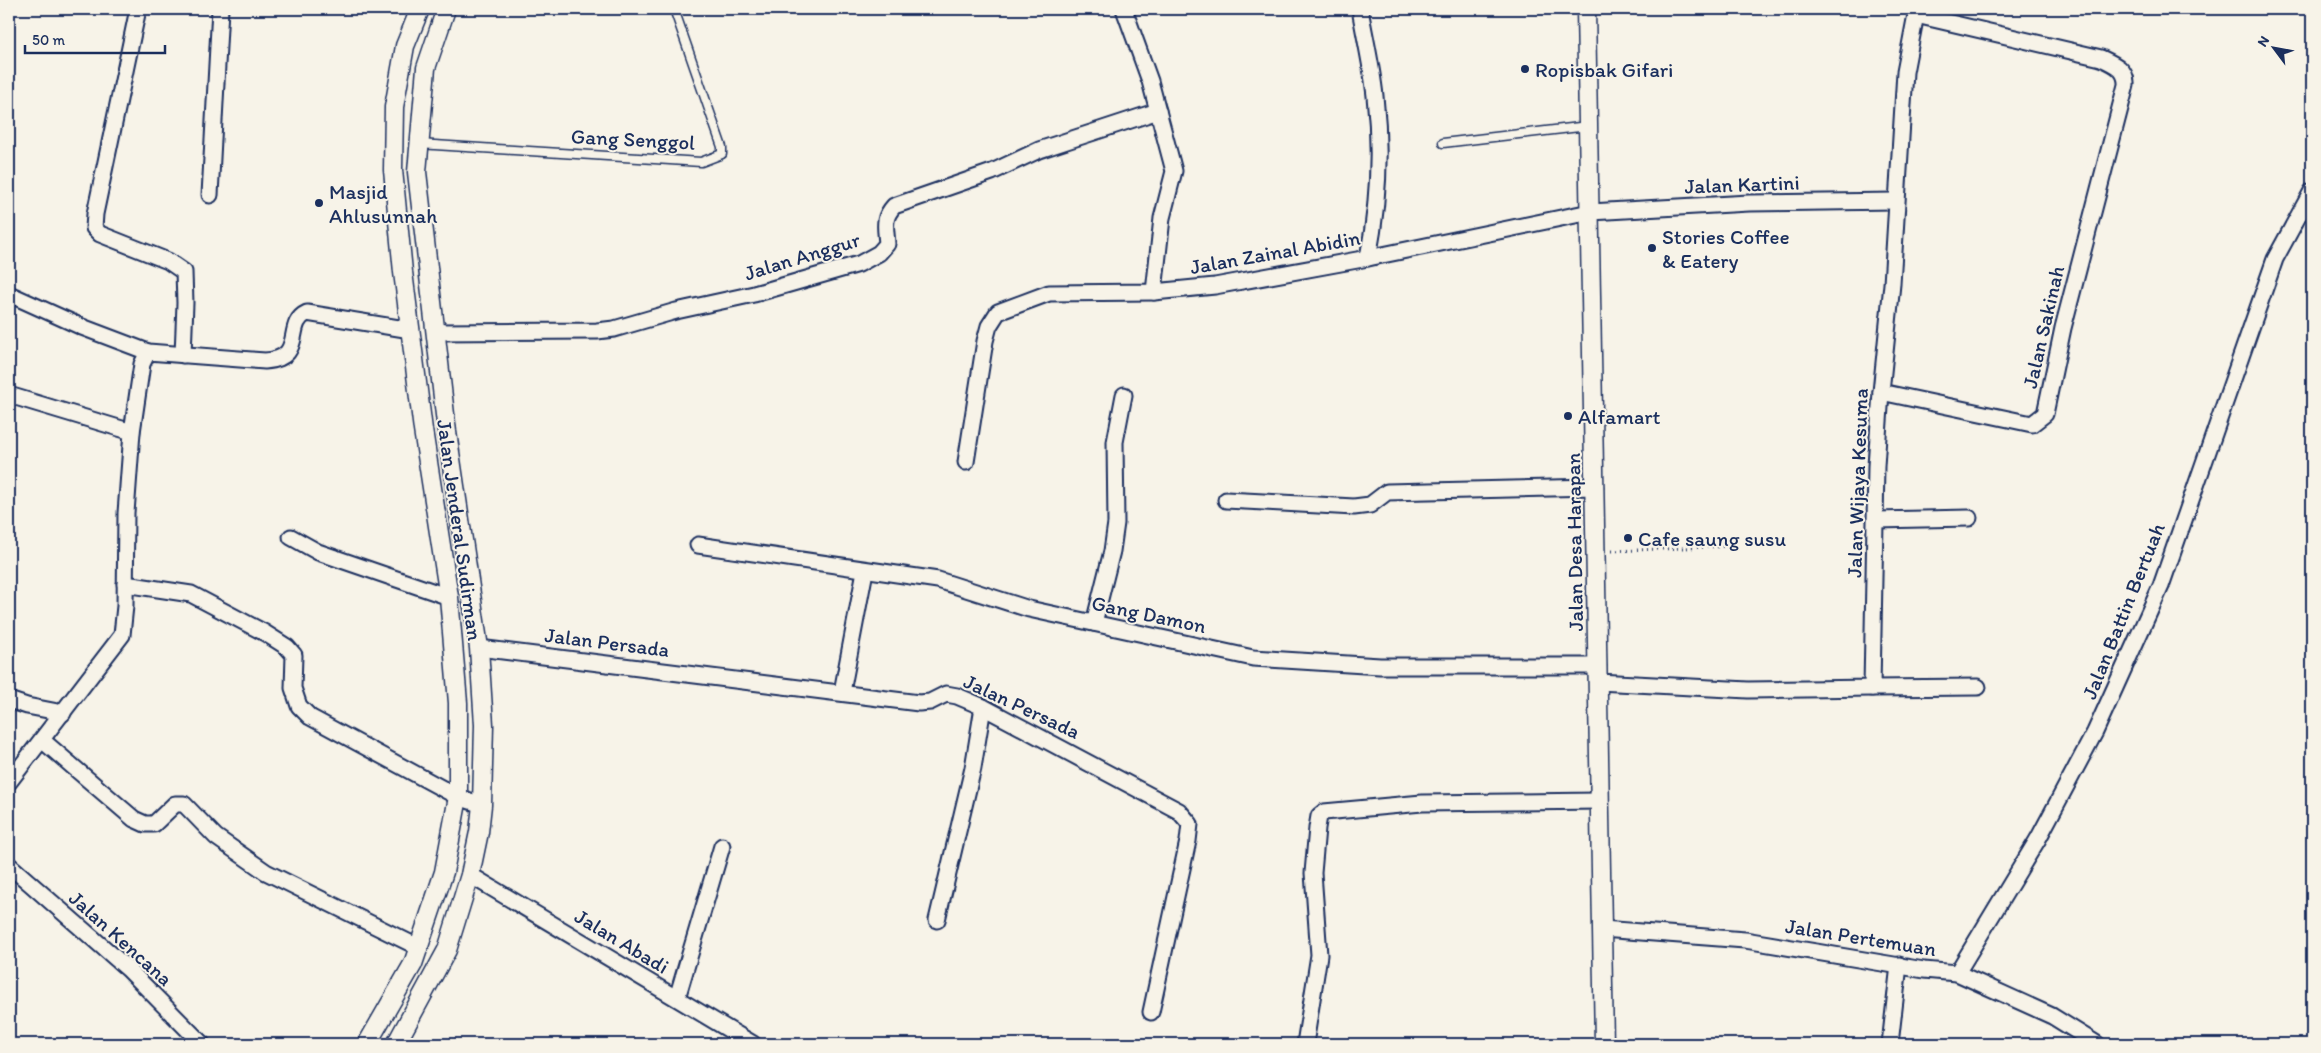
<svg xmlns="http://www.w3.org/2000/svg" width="2321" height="1053" viewBox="0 0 2321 1053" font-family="Itim,sans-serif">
<rect width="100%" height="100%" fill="#f7f3e8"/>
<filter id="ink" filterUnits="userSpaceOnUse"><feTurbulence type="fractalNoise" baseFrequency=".02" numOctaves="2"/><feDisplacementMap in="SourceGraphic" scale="10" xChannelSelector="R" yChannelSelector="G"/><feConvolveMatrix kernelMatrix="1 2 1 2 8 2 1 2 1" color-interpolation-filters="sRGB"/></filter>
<g filter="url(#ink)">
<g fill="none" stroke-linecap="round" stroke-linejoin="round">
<defs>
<g id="service">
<polyline points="1443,143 1588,126"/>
<polyline points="419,144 701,162 722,154 722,147 674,9"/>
</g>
<g id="minor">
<polyline points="138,9 95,214 94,228 100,234 168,261 184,272 185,303 183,355"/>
<polyline points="1124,9 1150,81 1174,171 1162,218 1154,292"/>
<path d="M1360,9C1365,38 1372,67 1375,96C1381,149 1378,206 1368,258"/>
<polyline points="210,195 220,9"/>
<polyline points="9,294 82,327 148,352"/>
<path d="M436,332L597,331L614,329L676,311L754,294L859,264L879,253L887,244C886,228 882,219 894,206L992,172L1039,150L1158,111"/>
<path d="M1881,392L2032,424L2045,414L2063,328L2126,85C2127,69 2114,64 2101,58L1916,15"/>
<polyline points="9,395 132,432"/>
<polyline points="966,462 985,341 989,326 998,312 1049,293 1154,292 1215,286 1368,258 1590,212 1749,203 1895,201"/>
<polyline points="1226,500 1354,507 1370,505 1387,492 1595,487"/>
<polyline points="1876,520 1969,518"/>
<polyline points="291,537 318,552 449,597"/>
<polyline points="698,545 938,580 1029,609 1253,658 1380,666 1598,666"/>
<polyline points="125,584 191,594 265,633 287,647 294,655 293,688 299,706 310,717 458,797 482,805"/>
<polyline points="1094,623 1112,551 1116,523 1115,442 1124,395"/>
<polyline points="479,648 919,703 930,702 946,694 957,696 983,707 1179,811 1190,824 1188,841 1151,1012"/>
<polyline points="1598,682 1748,690 1872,688 1876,466 1881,392 1892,284 1905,72 1917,9"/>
<polyline points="1872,688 1978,687"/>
<polyline points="842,692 865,571"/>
<polyline points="9,700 27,706 63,713"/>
<polyline points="42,740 134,819 145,824 154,824 175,804 184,804 216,837 266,872 418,947"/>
<path d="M9,782L122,635L125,606L126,513L132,432L142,364L148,352L265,361C307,358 283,324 307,313L411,330"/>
<polyline points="9,865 128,969 202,1044"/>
<polyline points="470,875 753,1044"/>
<polyline points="937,920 973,768 983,707"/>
<polyline points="1602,929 1745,940 1924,970 1957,973 2052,1016 2097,1044"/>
<polyline points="1957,973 2038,839 2095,732 2161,586 2275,259 2312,191"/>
<polyline points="677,998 722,846"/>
<polyline points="1305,1044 1319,955 1313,873 1317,828 1319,816 1324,812 1422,803 1599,801"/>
<polyline points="1890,1044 1899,965"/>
</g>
<g id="tertiary">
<polyline points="1586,9 1604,1044"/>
<polyline points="367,1044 413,964 444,872 458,797 458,703 449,597 423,430 403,272 393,170 394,107 405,46 420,9"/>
<polyline points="396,1044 447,950 470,875 479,832 482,805 484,725 479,648 447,432 417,172 426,68 446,9"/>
</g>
</defs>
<use href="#service" stroke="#1b2f5e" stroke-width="11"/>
<use href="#minor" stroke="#1b2f5e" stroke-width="19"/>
<use href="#tertiary" stroke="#1b2f5e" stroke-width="21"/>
<polyline stroke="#1b2f5e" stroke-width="3" stroke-dasharray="1 4" stroke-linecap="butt" points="1612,551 1733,546"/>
<use href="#service" stroke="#f7f3e8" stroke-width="8"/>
<use href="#minor" stroke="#f7f3e8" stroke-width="15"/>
<use href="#tertiary" stroke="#f7f3e8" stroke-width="18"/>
</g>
</g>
<g fill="#1b2f5e" stroke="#f7f3e8" stroke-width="2">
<circle cx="1525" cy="69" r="5"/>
<circle cx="319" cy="203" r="5"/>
<circle cx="1652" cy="248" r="5"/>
<circle cx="1568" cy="416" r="5"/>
<circle cx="1628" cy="538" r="5"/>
</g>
<g text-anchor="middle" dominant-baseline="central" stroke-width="4" stroke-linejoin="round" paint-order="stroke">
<g font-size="21" fill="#1b2f5e" stroke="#f7f3e8" text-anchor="start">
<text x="1535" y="69">Ropisbak Gifari</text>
<text x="329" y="191">Masjid<tspan x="329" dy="24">Ahlusunnah</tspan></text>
<text x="1662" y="236">Stories Coffee<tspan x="1662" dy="24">&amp; Eatery</tspan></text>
<text x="1578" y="416">Alfamart</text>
<text x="1638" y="538">Cafe saung susu</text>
</g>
<g font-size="21" fill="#1b2f5e" stroke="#f7f3e8">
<text transform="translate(633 139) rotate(3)">Gang Senggol</text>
<text transform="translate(1742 184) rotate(-2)">Jalan Kartini</text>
<text transform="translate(1275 252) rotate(-10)">Jalan Zainal Abidin</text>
<text transform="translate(802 256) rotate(-17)">Jalan Anggur</text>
<text transform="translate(2043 327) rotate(-77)">Jalan Sakinah</text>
<text transform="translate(1857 483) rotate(-88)">Jalan Wijaya Kesuma</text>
<text transform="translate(460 530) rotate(82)">Jalan Jenderal Sudirman</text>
<text transform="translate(1574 542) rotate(-91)">Jalan Desa Harapan</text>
<text transform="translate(2123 611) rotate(-68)">Jalan Battin Bertuah</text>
<text transform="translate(1149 614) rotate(12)">Gang Damon</text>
<text transform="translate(607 642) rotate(7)">Jalan Persada</text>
<text transform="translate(1022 706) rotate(25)">Jalan Persada</text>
<text transform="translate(1861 937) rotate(9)">Jalan Pertemuan</text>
<text transform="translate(121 938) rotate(42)">Jalan Kencana</text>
<text transform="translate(622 941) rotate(31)">Jalan Abadi</text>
</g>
</g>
<rect width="2321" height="1053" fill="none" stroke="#f7f3e8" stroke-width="30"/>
<rect x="15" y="15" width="2291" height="1023" fill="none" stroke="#1b2f5e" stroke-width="2" filter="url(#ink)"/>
<g transform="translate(2274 48) rotate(302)" stroke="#f7f3e8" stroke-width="4" paint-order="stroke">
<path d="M0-4L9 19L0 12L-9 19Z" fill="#1b2f5e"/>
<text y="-8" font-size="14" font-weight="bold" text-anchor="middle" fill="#1b2f5e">N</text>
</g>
<path d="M25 45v8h140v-8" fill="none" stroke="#1b2f5e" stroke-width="2.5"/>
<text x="32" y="45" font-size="15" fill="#1b2f5e" stroke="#f7f3e8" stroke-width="4" paint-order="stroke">50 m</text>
</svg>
